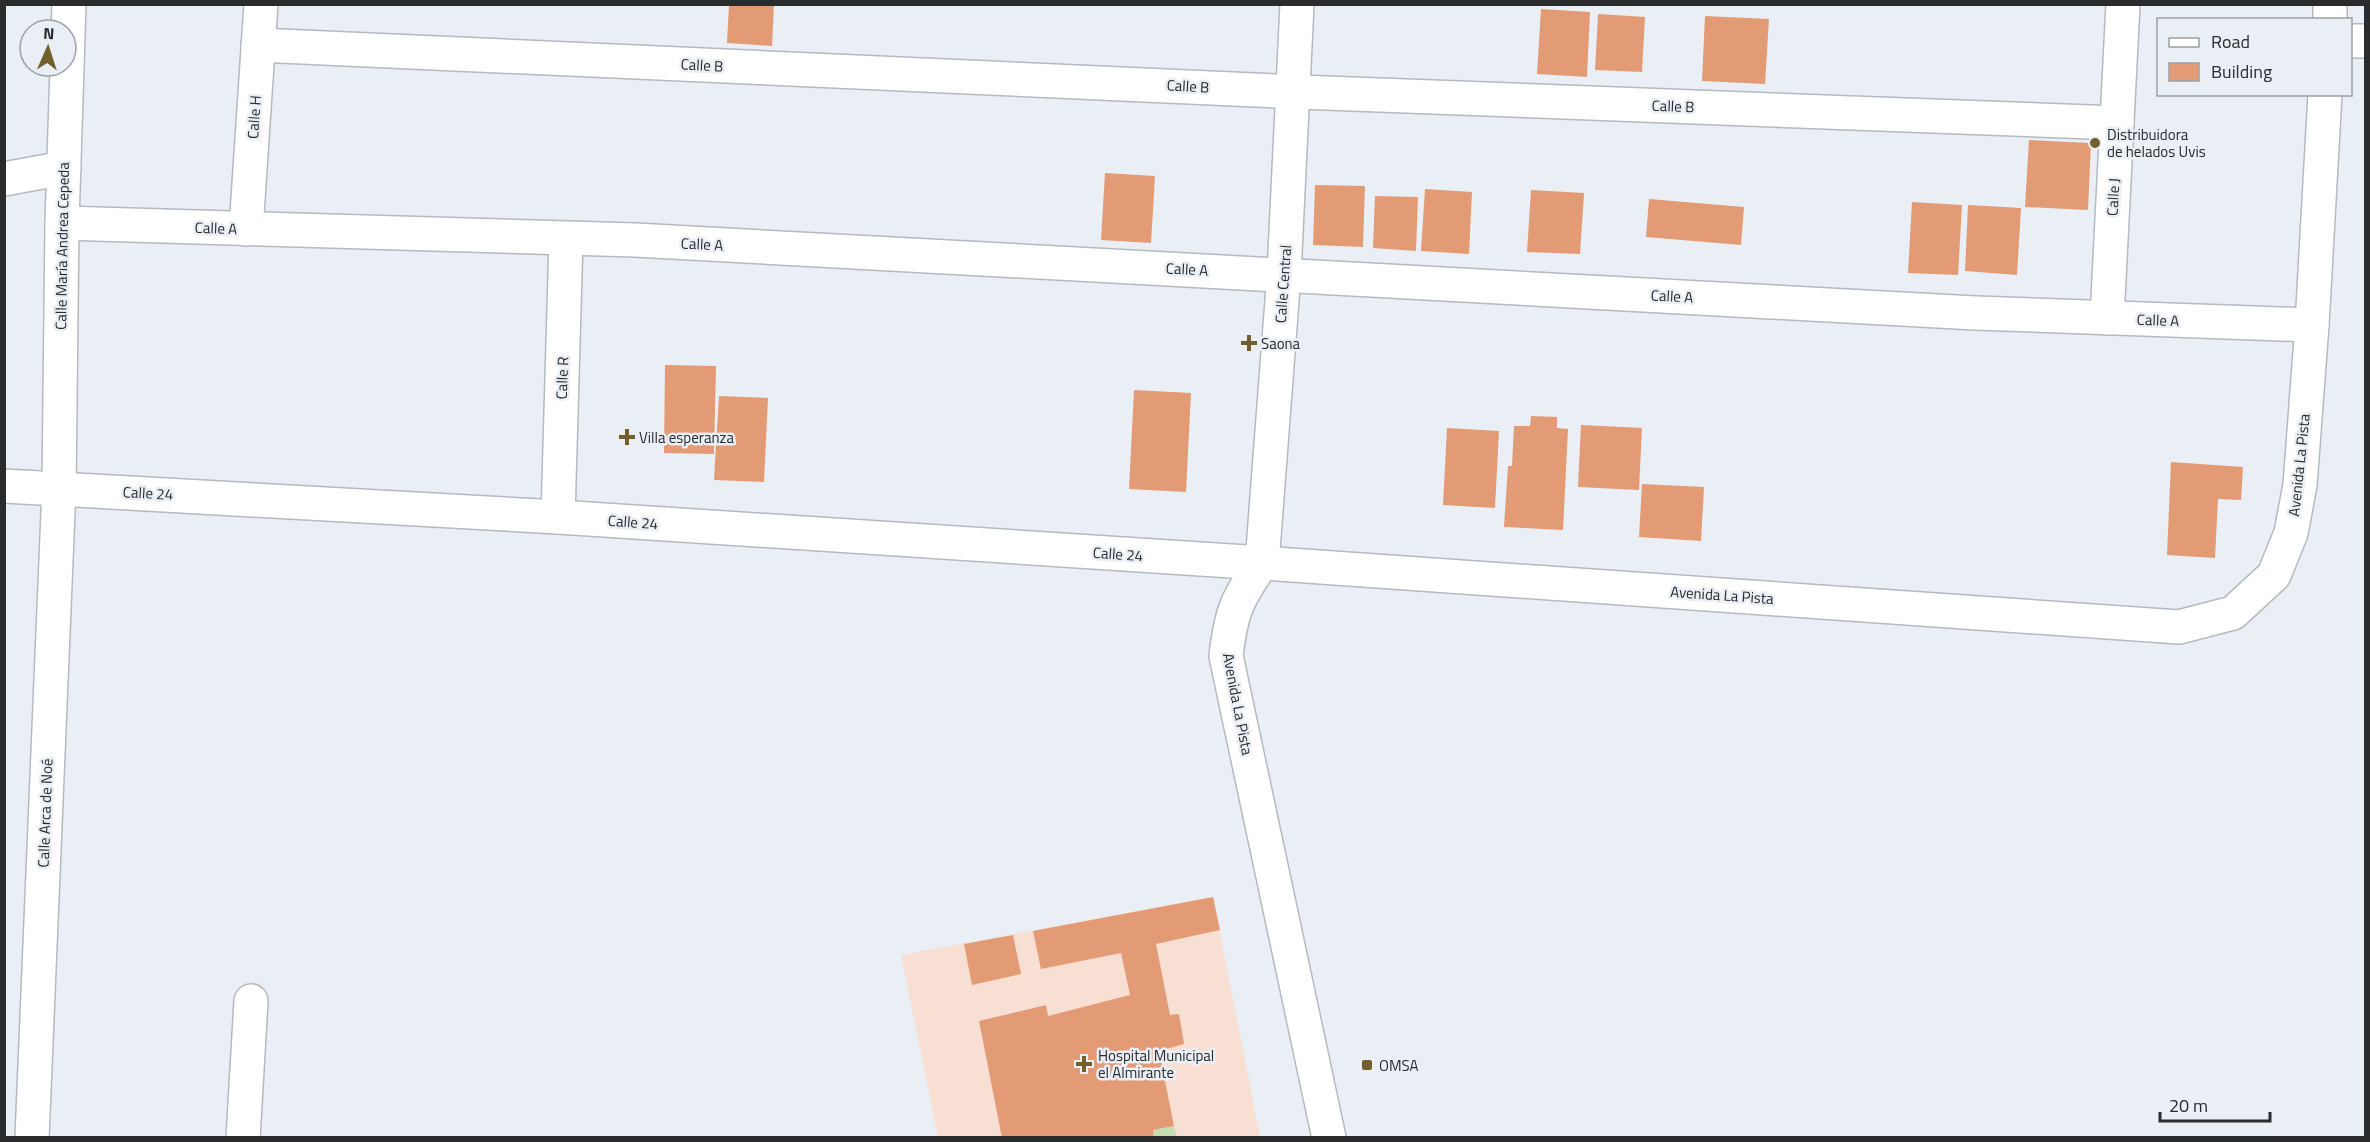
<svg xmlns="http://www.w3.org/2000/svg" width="2370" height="1142" viewBox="0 0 2370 1142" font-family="'Titillium Web',sans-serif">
<rect width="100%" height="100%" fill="#eaeff5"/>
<polygon fill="#f7dfd4" points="1213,897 1260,1137 938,1137 901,955"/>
<polygon fill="#c8dcb1" points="1174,1126 1177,1137 1154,1137 1153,1130"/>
<g fill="#e39b75">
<polygon points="729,4 774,4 772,46 727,43"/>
<polygon points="1541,9 1590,12 1587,77 1537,74"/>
<polygon points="1598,14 1645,17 1642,72 1595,70"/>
<polygon points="1705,16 1769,19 1765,84 1702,81"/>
<polygon points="2029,140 2091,143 2088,210 2025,207"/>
<polygon points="1105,173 1155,176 1151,243 1101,240"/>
<polygon points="1315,185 1365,186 1363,247 1313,245"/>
<polygon points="1425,189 1472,192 1469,254 1421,251"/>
<polygon points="1531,190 1584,193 1580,254 1527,252"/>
<polygon points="1375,196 1418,197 1416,251 1373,248"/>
<polygon points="1649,199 1744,207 1741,245 1646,237"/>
<polygon points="1912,202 1962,205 1958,275 1908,273"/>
<polygon points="1968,205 2021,208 2017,275 1965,271"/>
<polygon points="665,365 716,366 714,454 664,453"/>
<polygon points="1134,390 1191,393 1186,492 1129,489"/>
<polygon points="719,396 768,398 764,482 714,480"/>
<polygon points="1531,416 1557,417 1557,428 1568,429 1563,530 1504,527 1508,466 1512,466 1514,426 1530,426"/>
<polygon points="1581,425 1642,428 1639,490 1578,487"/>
<polygon points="1447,428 1499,431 1495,508 1443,505"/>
<polygon points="2171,462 2243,467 2241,500 2218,499 2215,558 2167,555"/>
<polygon points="1642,484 1704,487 1701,541 1639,537"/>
<polygon points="1213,897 1220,930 1156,944 1170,1015 1179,1014 1184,1044 1159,1051 1174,1126 1153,1130 1154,1138 1002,1138 979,1021 1046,1005 1048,1016 1130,995 1121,953 1041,969 1033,931"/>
<polygon points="1013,935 1021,974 972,985 964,944"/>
</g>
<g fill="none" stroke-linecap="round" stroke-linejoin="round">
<defs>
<g id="minor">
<polyline points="2350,41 2366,41"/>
<polyline points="258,45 1299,92 2117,123"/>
<polyline points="4,179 64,168"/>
<polyline points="62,223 635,240 1975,313 2312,325"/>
<polyline points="246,229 261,4"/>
<polyline points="2107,318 2123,4"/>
<polyline points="4,486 558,517 1262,563 1284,274 1297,4"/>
<polyline points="558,517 566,239"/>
<polyline points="32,1138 59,488 62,223 69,4"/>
<polyline points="243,1138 251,1001"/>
</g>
<g id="major">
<polyline points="2330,20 2330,4"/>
<path d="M1329,1138L1226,656C1231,612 1237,599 1262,563L2179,627L2233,613L2274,575L2291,533L2300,485L2312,325L2325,94"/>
</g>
</defs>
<use href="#minor" stroke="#b4babf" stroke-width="36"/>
<use href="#major" stroke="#b4babf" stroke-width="36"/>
<use href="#minor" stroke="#fff" stroke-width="33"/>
<use href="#major" stroke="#fff" stroke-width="33"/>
</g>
<g fill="#725f2e" stroke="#eaeff5" stroke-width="2">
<circle cx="2095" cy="143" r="6"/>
<path d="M1246 334h6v6h6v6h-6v6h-6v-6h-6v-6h6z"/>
<path d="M624 428h6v6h6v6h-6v6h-6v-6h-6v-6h6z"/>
<path d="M1081 1055h6v6h6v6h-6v6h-6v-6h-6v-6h6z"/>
<rect x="1361" y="1059" width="12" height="12" rx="3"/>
</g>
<g text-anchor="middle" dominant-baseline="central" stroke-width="5" stroke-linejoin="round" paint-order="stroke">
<g font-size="15" fill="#292b2d" stroke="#eaeff5">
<text transform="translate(702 65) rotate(3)">Calle B</text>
<text transform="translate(1188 86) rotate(3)">Calle B</text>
<text transform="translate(1673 106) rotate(2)">Calle B</text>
<text transform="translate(254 117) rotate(-86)">Calle H</text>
<text transform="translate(2113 197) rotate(-87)">Calle J</text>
<text transform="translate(216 228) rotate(2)">Calle A</text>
<text transform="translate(702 244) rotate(3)">Calle A</text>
<text transform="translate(62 246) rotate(-89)">Calle María Andrea Cepeda</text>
<text transform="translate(1187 269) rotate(3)">Calle A</text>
<text transform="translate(1283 284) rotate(-86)">Calle Central</text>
<text transform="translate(1672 296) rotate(3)">Calle A</text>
<text transform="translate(2158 320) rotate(2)">Calle A</text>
<text transform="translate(562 378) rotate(-88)">Calle R</text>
<text transform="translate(2299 465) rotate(-84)">Avenida La Pista</text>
<text transform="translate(148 493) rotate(3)">Calle 24</text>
<text transform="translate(633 522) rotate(4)">Calle 24</text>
<text transform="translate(1118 554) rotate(4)">Calle 24</text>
<text transform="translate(1722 595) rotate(4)">Avenida La Pista</text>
<text transform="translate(1238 704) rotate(79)">Avenida La Pista</text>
<text transform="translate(45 813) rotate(-88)">Calle Arca de Noé</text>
</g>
<g font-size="15" fill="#292b2d" stroke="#eaeff5" text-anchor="start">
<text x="2107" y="134">Distribuidora<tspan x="2107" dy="17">de helados Uvis</tspan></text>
<text x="1261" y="343">Saona</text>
<text x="639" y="437">Villa esperanza</text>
<text x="1098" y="1055">Hospital Municipal<tspan x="1098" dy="17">el Almirante</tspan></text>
<text x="1379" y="1065">OMSA</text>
</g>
</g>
<rect width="2370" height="1142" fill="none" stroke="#292b2d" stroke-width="12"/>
<rect x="2157" y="18" width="195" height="78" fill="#eaeff5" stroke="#9da1a5" stroke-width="1.5"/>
<rect x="2169" y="38" width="30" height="9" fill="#ffffff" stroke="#9da1a5" stroke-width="1.5"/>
<text x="2211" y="48" font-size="18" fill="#292b2d">Road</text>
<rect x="2169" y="63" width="30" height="18" fill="#e39b75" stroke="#9da1a5" stroke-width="1.5"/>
<text x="2211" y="78" font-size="18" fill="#292b2d">Building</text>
<g transform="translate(48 48) rotate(3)"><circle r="28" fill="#eaeff5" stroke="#9da1a5" stroke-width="1.5"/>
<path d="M0-4.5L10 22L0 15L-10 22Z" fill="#725f2e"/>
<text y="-9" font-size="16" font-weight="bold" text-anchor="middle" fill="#292b2d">N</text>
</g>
<path d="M2160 1112v9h110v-9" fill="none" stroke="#292b2d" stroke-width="3"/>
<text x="2169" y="1112" font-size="18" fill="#292b2d" stroke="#eaeff5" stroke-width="4.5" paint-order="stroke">20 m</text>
</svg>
